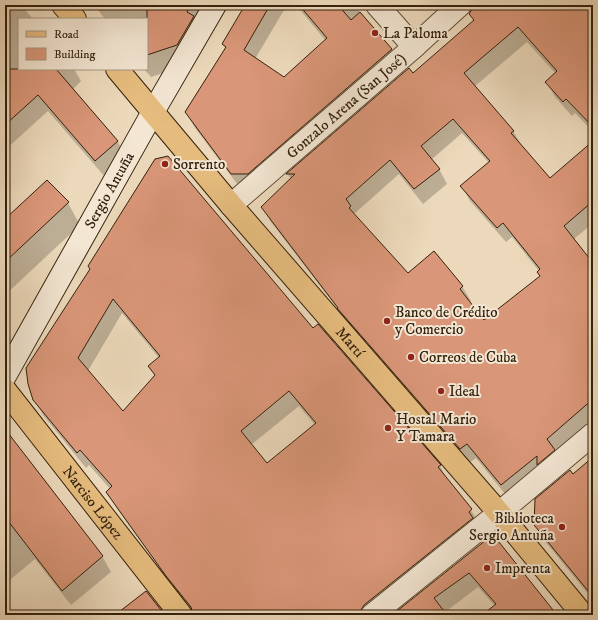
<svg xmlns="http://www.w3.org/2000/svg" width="598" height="620" viewBox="0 0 598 620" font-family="'IM FELL DW Pica',serif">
<rect width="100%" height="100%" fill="#ecd9bb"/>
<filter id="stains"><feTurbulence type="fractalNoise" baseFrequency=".005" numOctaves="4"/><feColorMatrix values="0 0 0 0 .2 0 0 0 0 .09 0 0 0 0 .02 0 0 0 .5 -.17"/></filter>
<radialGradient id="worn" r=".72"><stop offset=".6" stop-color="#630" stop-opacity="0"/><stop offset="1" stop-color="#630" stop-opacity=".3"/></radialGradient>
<g fill="#0003" fill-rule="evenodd">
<polygon points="5,5 21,5 33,19 19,19 19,69 74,69 81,81 72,90 118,142 127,159 105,177 48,111 5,150"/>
<polygon points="94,5 213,5 189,65 151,77 144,69 147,69 147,19 105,19"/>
<polygon points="246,5 287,5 255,59 284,78 326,41 296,5 356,5 360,13 392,50 400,65 241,189 195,128 186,112 226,49 223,44"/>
<path d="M463,5H593V132L575,113L572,116L555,97L547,82L556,74L527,42L474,87L513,131L522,146L549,179L593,171V223L574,239L593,264V421L556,453L510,500L476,458L469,463L347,323L344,317L271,222L262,207L291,180L288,174L409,69L413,74L474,22L470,14L473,8H466ZM462,133L489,163L462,186L470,201L506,242L512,237L539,271L541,276L484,321L469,302L471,301L462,286L408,274L357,218L354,214L399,174L423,204L447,184L439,169L431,160Z"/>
<polygon points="68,203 80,225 5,295 5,221"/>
<path d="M91,270L313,329L440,466L448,481L471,510L480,525L380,615H194L116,507L107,492L110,489L89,465L86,468L43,415L34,399ZM122,313L159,358L149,366L155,376L123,413L88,371ZM299,406L315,425L267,464L251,445Z"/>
<polygon points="5,454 102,556 111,572 71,605 35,559 5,584"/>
<polygon points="593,459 593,600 544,540 535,525 573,475"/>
<polygon points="491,537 555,615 484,615 495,606 478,587 444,613 446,615 394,615"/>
</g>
<g fill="#d99678" stroke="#33210c" fill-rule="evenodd">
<polygon points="147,5 190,5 187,12 194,16 177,45 147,55"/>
<polygon points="245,5 270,5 244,50 284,77 327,38 299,5 338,5 351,20 360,12 392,49 248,174 231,174 185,112 226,47 222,44"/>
<path d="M472,5H593V127L566,99L563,102L545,82L557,71L518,27L464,73L514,131L511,133L550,178L593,141V201L564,226L593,263V399L547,439L555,450L537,465V456L501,485L467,444L460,449L337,308H338L261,207L295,174H286L409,68L413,73L474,20L469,14L472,9ZM453,119L490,161L460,186L497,228L503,223L540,269L537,272L540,276L484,320L460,289L463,286L434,251L408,273L349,208L351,206L346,199L390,160L414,189L440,169L421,146Z"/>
<polygon points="5,69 56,69 118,141 95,161 38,95 5,125"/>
<path d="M168,156L313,328L318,324L441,465L438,467L472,509L469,512L473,518L364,605L361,610L360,615H193L191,607L166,576L106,492L112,486L80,450L77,453L33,400L28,384L26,368L90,269L88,266L155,159ZM113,299L160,356L148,366L155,375L123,411L78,358ZM289,391L316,423L267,463L241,431Z"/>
<polygon points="47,180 69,202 5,262 5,219"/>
<polygon points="5,429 103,556 62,591 5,517"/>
<polygon points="593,457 593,597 534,525 535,499 570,470 573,474"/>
<polygon points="491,536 495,537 557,615 482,615 496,604 469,573 434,598 447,615 392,615"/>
<polygon points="146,591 165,615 115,615"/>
</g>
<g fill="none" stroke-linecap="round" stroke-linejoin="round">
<defs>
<g id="street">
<polyline points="377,5 414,47"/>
<path id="s1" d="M231,205L414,47L460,5"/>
<polyline points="372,615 499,513 593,434"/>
</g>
<g id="secondary">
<path id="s2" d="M5,376L153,112L215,5"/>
</g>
<g id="primary">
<polyline points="63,5 75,19"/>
<path id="s3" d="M117,69L231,205L499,513L583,615"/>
<path id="s4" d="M5,390L181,615"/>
</g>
</defs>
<use href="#street" stroke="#614f38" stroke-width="24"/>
<use href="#secondary" stroke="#33210c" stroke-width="24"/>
<use href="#primary" stroke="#33210c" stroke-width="24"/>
<use href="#street" stroke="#f3e6d3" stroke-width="22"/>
<use href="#secondary" stroke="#f3e6d3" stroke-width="22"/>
<use href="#primary" stroke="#e6bc7e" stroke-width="22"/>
</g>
<g fill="#8f2418" stroke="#f3e6d3" stroke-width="1.5">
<circle cx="375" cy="33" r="4"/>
<circle cx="165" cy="164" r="4"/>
<circle cx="387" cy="321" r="4"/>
<circle cx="411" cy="357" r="4"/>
<circle cx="441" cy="391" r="4"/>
<circle cx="388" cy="428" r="4"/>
<circle cx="562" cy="527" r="4"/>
<circle cx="487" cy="568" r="4"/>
</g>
<g text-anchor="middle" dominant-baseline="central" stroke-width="4" stroke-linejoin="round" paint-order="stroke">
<g font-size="15" fill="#33210c" stroke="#f3e6d3" text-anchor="start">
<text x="383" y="33">La Paloma</text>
<text x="173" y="164">Sorrento</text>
<text x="395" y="312">Banco de Crédito<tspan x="395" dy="17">y Comercio</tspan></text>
<text x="419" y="357">Correos de Cuba</text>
<text x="449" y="391">Ideal</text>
<text x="396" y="419">Hostal Mario<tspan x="396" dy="17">Y Tamara</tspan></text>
<text x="554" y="518" text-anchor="end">Biblioteca<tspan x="554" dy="17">Sergio Antuña</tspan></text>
<text x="495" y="568">Imprenta</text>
</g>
<g font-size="15" fill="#33210c" stroke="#f3e6d3">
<text stroke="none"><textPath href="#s1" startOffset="152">Gonzalo Arena (San José)</textPath></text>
<text stroke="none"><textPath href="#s2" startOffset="213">Sergio Antuña</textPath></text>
<text stroke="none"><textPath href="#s3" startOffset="359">Martí</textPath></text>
<text stroke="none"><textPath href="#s4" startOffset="143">Narciso López</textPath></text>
</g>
</g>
<rect width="598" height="620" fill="none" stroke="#ecd9bb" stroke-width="20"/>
<rect x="6" y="6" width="586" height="608" fill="none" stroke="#33210c" stroke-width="2"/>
<rect x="10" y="10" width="578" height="600" fill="none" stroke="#33210c"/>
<rect x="18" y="18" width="130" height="52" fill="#f3e6d3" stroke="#a69783"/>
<rect x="26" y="31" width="20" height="6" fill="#e6bc7e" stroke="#a69783"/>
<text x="54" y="38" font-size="12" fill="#33210c">Road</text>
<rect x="26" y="48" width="20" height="12" fill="#d99678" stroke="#a69783"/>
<text x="54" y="58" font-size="12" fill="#33210c">Building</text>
<rect width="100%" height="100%" filter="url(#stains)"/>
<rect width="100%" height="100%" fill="url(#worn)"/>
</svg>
